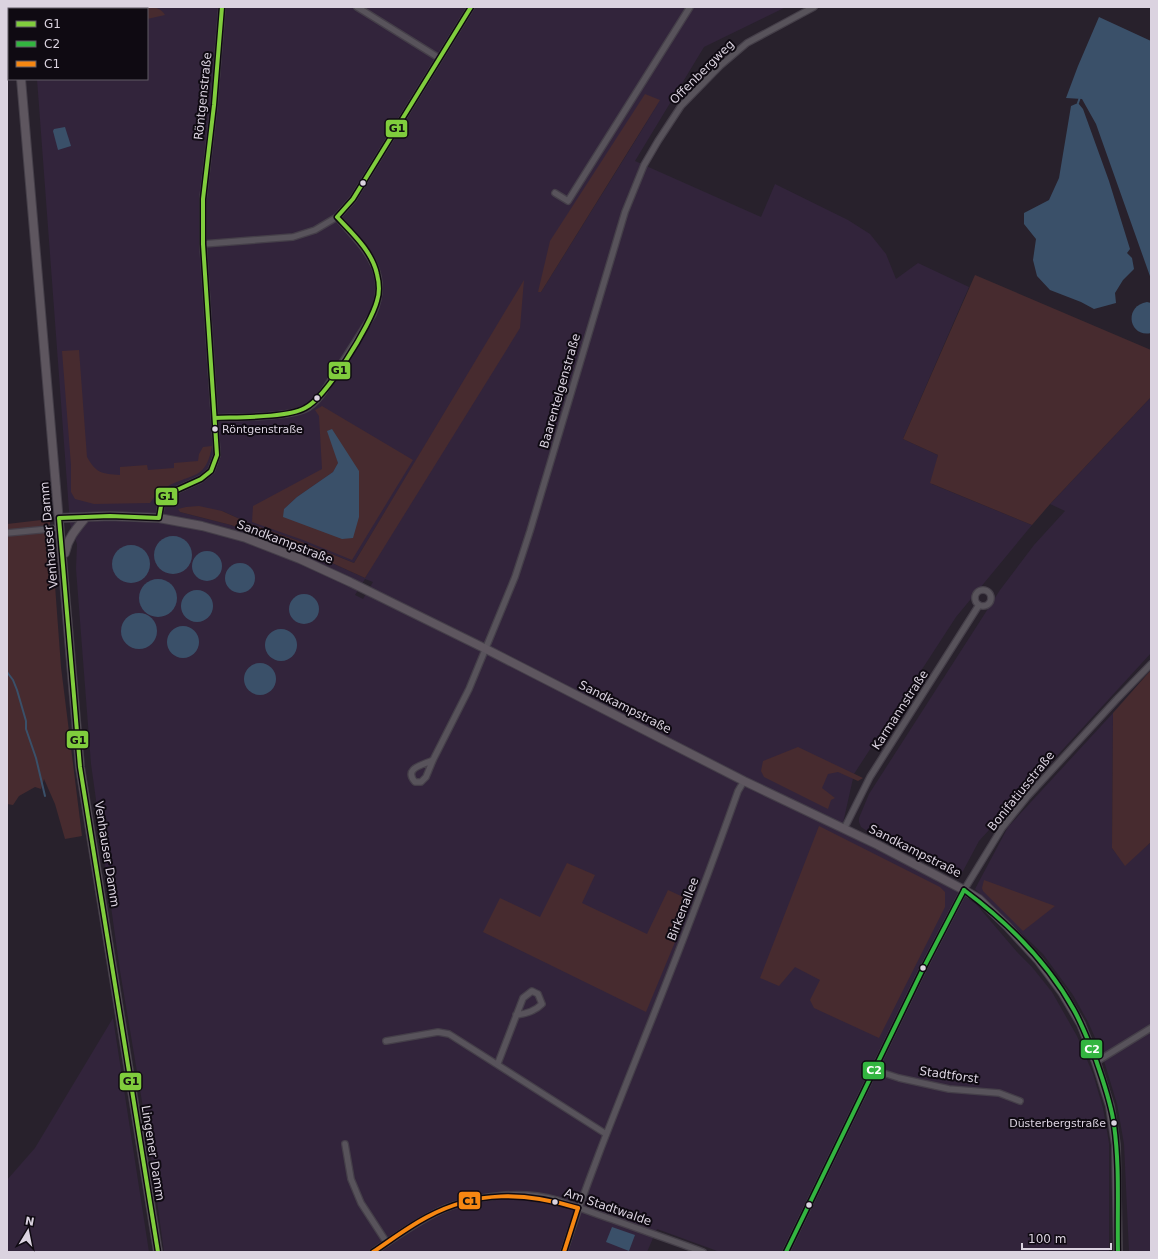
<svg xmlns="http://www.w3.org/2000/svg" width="1158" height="1259" viewBox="0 0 1158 1259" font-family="'DejaVu Sans',sans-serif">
<rect width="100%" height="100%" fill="#28212c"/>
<g fill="#32243b" fill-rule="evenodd">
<path d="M33,7H786L704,47L635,161L761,217L775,184L848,220L870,234L886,254L896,279L918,263L969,287L903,439L938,455L932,484L1032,525L956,617L854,774L841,832L949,886L976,904L1017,952L1032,967L1052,992L1077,1036L1093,1074L1103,1108L1109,1143V1252H720L657,1229L647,1252H164L149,1143L120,971L91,764L76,569L77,544L70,524L37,79H147V9H33ZM660,101L541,292H538ZM524,282L365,578L299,548L231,525L180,512L222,511L251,524L302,542L354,563ZM365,579L373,582L363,599L355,595Z"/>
<polygon points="1151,397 1151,653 979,841 963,871 957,876 867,831 861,827 859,822 859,818 869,794 1000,590 1034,545 1065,511 1050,504"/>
<polygon points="1113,713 1112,848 1125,865 1151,842 1151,1252 1129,1252 1124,1144 1117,1104 1101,1051 1088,1022 1073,995 1043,954 975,889 1008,827"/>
<polygon points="113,1018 149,1252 7,1252 7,1180 35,1148"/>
</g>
<g fill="#472b2f" fill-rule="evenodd">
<path d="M142,7C151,7 160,6 165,15L147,19V9H136Z"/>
<polygon points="645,94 660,100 541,292 538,292 550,241"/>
<polygon points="975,275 1151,350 1151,397 1050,504 1032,525 930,483 938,455 903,439"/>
<polygon points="524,280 520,328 365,578 299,548 231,525 180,512 178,509 186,507 199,506 222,511 251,524 302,542 354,563"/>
<path d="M79,350L87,457C96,473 102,474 120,475V467L147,465L148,470L174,468V463L198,461L199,454L203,447L212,446C206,480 193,473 168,486C160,490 155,496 150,503L94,504L75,499L71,492V465L62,351Z"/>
<path d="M322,406L413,460L352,560L303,540L252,522L253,506L322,469L319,416L315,410ZM334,449L359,517L284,509L297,497L333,472L338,463Z"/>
<polygon points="50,519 50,527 7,531 7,524"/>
<polygon points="51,531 61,667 82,836 65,839 55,804 44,779 41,789 35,787 19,796 13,805 7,804 7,535"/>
<polygon points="1151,670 1151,842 1125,866 1112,848 1113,713"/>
<polygon points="798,747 863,778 858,781 838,772 828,774 822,788 835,798 831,800 828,809 764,777 761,771 763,761"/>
<polygon points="819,826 940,887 945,892 945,907 879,1038 814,1008 810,1000 820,980 795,967 779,986 760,978"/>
<polygon points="567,863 595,875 582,903 647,934 668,890 692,901 646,1012 483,932 500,898 540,917"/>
<polygon points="984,880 1055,906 1023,931 983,891 982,888"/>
</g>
<g fill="#3a5069">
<polygon points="1099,17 1151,41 1151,279 1096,124 1082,99 1066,98 1078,66"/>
<polygon points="1078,103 1083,109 1109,181 1130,249 1127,253 1132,258 1134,269 1123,280 1115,293 1116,303 1094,309 1081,302 1050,290 1037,276 1033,260 1036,239 1024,224 1024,213 1049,200 1059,178 1071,106"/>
<polygon points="65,127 71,146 58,150 53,131 54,129"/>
<path d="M1147,302L1151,303V333C1129,338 1123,306 1147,302Z"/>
<polygon points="332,429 359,471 359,517 353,538 342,539 283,517 284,509 297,497 333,472 338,463 327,431"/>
<circle cx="173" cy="555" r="19"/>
<circle cx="131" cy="564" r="19"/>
<circle cx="207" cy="566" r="15"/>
<circle cx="240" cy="578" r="15"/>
<circle cx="158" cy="598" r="19"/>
<circle cx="197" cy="606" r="16"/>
<circle cx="304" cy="609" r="15"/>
<circle cx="139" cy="631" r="18"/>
<circle cx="183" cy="642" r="16"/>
<circle cx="281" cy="645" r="16"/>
<circle cx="260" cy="679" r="16"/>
<polygon points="612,1227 635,1235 629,1251 606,1242"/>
</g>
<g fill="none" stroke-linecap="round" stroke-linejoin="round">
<g stroke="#3a5069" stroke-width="2">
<polyline points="1078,103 1080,97"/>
<polyline points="7,672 13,680 17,690 26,721 26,729 36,758 45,796"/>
</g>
<defs>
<g id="street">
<polyline points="357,7 439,58"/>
<polyline points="7,72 9,72"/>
<polyline points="555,193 568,201 690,7"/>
<polyline points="203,244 293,237 315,230 337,217 353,199 471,7"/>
<path d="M215,418C238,417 291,418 309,407C315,403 320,397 324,391L373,314C392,271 363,247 337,217"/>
<polyline points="159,518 161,506 168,494 201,479 211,471 217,455 203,244 203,199 214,105 222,7"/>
<polyline points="7,533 60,528"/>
<circle cx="983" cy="598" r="8"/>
<path d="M433,760C423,765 403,768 415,782H421L426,777L433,760L469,689L515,577L530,531L625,212L644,165L658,141L681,106L720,66L747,43L814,7"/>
<polyline points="844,829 870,777 979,605"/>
<polyline points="386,1041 438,1032 449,1034 606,1134"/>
<polyline points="1096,1062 1151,1028"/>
<path d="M498,1063L523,998L532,991L538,994L542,1004C535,1011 526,1014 516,1015"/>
<polyline points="874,1070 899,1078 949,1089 999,1093 1020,1101"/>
<polyline points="345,1144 351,1179 361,1203 387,1243"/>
<path d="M373,1252C396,1237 420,1219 446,1208C480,1195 521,1190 557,1200C576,1206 595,1214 614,1220C644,1231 674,1241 703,1252"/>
<path d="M564,1252C588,1178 617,1107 646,1034C678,954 709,873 738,791L744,781"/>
<polyline points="786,1252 923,969 964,890 1002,828 1027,797 1117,699 1151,664"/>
</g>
<g id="secondary">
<polyline points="15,7 16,9"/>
<polyline points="21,79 80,767 158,1252"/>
<polyline points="59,518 110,516 159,518 202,526 246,538 300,559 350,582 486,649 744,781 878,845 964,890 979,899 1007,926 1039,961 1062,992 1081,1024 1096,1062 1110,1106 1116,1145 1118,1252"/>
<path d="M65,553C68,538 76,529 86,517"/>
</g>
</defs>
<use href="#street" stroke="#453f49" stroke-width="8"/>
<use href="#secondary" stroke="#453f49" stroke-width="10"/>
<use href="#street" stroke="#58535b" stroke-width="5.5"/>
<use href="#secondary" stroke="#5e565f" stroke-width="8"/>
<defs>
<g id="bus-1">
<path d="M215,418C237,417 287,418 305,408C326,398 371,324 377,301C380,292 379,282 377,274C372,251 352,233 337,217L353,199L471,7"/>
<polyline points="158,1252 80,767 59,518 110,516 159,518 161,506 168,494 201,479 211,471 217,455 203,244 203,199 214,105 222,7"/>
</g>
<g id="bus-2">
<path d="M964,890C1007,922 1048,963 1074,1010C1083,1026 1089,1043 1096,1060C1103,1081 1111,1102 1114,1125C1120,1167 1117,1210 1118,1252"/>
<polyline points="786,1252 923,969 964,890"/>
</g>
<g id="bus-3">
<path d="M373,1252C391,1240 408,1227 427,1217C477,1190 525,1192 578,1208"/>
<polyline points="564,1252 578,1208"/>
</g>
</defs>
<use href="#bus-1" stroke="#0f0a12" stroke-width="7"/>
<use href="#bus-2" stroke="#0f0a12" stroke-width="7"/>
<use href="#bus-3" stroke="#0f0a12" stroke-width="7"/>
<use href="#bus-1" stroke="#80cd3d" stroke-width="4"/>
<use href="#bus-2" stroke="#33b540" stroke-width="4"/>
<use href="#bus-3" stroke="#f68712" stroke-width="4"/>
</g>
<g fill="#dbd3e0" stroke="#0f0a12" stroke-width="1.5">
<circle cx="363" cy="183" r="3.5"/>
<circle cx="317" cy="398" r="3.5"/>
<circle cx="215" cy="429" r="3.5"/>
<circle cx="923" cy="968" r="3.5"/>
<circle cx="1114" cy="1123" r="3.5"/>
<circle cx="555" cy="1202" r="3.5"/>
<circle cx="809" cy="1205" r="3.5"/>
</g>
<g text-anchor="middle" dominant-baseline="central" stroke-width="4" stroke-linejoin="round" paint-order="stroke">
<g font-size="11" fill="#dbd3e0" stroke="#0f0a12" text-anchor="start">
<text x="222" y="429">Röntgenstraße</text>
<text x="1106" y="1123" text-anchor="end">Düsterbergstraße</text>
</g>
<g font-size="12" fill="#dbd3e0" stroke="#0f0a12">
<text transform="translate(702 72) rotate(-45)">Offenbergweg</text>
<text transform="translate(203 96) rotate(-84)">Röntgenstraße</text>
<text transform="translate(560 391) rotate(-74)">Baarentelgenstraße</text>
<text transform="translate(49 535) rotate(-95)">Venhauser Damm</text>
<text transform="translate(285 542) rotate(21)">Sandkampstraße</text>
<text transform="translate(625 707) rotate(27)">Sandkampstraße</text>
<text transform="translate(900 710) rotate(-57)">Karmannstraße</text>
<text transform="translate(1021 791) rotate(-51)">Bonifatiusstraße</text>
<text transform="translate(915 851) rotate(27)">Sandkampstraße</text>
<text transform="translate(107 854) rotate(81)">Venhauser Damm</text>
<text transform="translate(683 909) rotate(-69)">Birkenallee</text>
<text transform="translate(949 1075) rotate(8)">Stadtforst</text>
<text transform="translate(153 1153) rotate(81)">Lingener Damm</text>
<text transform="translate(608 1207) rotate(19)">Am Stadtwalde</text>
</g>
</g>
<g stroke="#0f0a12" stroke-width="1.5">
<rect x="385" y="119" width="23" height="19" rx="4" fill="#80cd3d"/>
<rect x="328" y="361" width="23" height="19" rx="4" fill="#80cd3d"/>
<rect x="155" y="487" width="23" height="19" rx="4" fill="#80cd3d"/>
<rect x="66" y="730" width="23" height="19" rx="4" fill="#80cd3d"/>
<rect x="1080" y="1039" width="23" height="20" rx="4" fill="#33b540"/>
<rect x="862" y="1061" width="23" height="19" rx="4" fill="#33b540"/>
<rect x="119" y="1072" width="23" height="19" rx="4" fill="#80cd3d"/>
<rect x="458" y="1191" width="23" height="19" rx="4" fill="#f68712"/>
</g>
<g font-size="11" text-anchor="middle" font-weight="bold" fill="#fff">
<text x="1092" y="1053">C2</text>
<text x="874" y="1074">C2</text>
</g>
<g font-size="11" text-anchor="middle" font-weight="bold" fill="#111">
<text x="397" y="132">G1</text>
<text x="339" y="374">G1</text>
<text x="166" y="500">G1</text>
<text x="78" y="744">G1</text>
<text x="131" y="1085">G1</text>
<text x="470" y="1205">C1</text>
</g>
<rect width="1158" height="1259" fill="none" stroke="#dbd3e0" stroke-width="16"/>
<rect x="8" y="8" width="140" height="72" fill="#0f0a12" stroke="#615a64"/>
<rect x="16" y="21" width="20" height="6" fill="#80cd3d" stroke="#615a64"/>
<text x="44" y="28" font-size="12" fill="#dbd3e0">G1</text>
<rect x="16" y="41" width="20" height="6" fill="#33b540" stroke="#615a64"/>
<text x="44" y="48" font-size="12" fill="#dbd3e0">C2</text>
<rect x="16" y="61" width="20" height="6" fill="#f68712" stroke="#615a64"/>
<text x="44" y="68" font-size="12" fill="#dbd3e0">C1</text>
<g transform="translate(28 1231) rotate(10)" stroke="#0f0a12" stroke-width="3" paint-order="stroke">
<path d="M0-3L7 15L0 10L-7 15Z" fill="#dbd3e0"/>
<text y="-6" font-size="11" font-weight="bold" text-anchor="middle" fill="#dbd3e0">N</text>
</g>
<path d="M1022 1243v6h89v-6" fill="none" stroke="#dbd3e0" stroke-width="2"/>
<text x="1028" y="1243" font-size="12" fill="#dbd3e0" stroke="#0f0a12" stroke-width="3" paint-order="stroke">100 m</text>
</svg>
